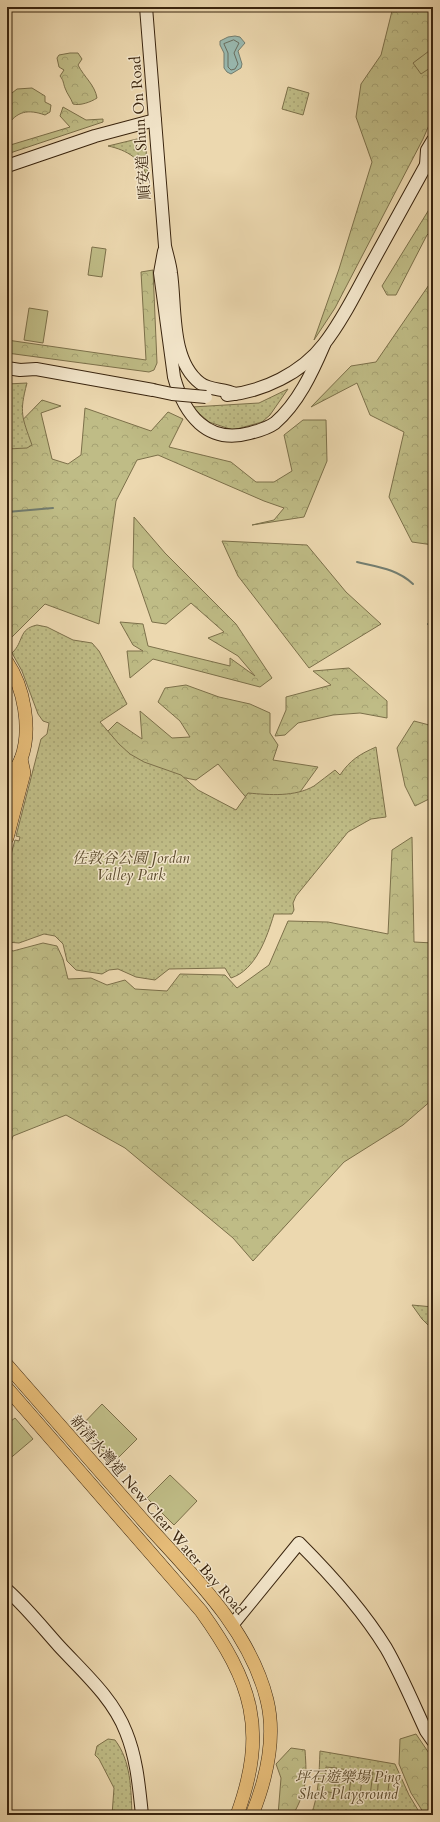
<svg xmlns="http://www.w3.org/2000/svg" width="440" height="1822" viewBox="0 0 440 1822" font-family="Cardo,'Noto Serif TC',serif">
<defs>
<pattern id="forest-crowns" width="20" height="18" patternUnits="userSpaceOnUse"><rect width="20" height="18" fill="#bfbc86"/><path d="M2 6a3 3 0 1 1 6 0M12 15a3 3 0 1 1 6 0" fill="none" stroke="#a5a172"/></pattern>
<pattern id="park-dots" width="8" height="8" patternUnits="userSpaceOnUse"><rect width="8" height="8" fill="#bfbc86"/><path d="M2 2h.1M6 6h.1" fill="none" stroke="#a5a172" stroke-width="1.8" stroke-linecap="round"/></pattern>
</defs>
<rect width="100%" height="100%" fill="#ecd8af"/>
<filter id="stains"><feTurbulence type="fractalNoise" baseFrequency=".005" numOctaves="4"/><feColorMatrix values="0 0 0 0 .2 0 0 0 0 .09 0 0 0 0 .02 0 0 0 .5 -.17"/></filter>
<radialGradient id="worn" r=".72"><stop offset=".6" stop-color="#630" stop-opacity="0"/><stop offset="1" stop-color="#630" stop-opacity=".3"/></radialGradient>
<g fill="url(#forest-crowns)" stroke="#7c704a">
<polygon points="393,7 433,7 433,116 423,139 335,308 314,340 339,269 372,162 356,117 361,84 381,55"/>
<path d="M70,53H78L82,59L78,65C84,77 95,85 97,98C91,102 80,106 73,104C71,98 67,94 65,88C63,83 64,81 60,76L64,70L59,67L57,58L59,55Z"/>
<path d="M32,88L45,96V102L51,105L50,112L45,115C28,109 17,111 7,126V97L17,89Z"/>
<polygon points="63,107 86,120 103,119 103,122 7,154 7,146 70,127 60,116"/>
<polygon points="433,203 433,229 427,235 396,295 387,295 382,286"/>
<polygon points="153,270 157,363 154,370 149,372 7,353 7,340 146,360 141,272"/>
<polygon points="433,279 433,545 412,542 389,497 404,432 370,415 357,383 311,407 351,366 376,362"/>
<polygon points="42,400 61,406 41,413 52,459 68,464 81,455 85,408 151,431 168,412 183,419 169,447 231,462 256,482 274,482 292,471 284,435 303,420 326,420 327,461 304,517 252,525 274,520 284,508 264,501 158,455 137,460 116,501 99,624 45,604 10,639 7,638 7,436"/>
<polygon points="134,517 165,553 236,624 272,678 260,687 153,659 130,678 127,651 143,651 133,645 120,622 143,624 148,646 230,666 230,658 255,676 238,656 208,638 224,632 191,603 166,624 152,622 133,567"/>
<polygon points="222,541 307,545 346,592 381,624 309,668 238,576"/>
<polygon points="349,668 387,701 387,718 360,713 333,715 298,723 285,735 275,736 286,710 286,697 331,685 313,671"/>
<polygon points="186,685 219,697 250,704 270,713 270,733 278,745 273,760 318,767 295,799 254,807 218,764 196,780 164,774 149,776 103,736 117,722 142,739 140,711 172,738 190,737 180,721 158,702 165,688"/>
<polygon points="414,721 433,726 433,797 415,806 405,786 397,748"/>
<polygon points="412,837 414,942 433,943 433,1099 403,1125 344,1162 253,1261 233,1238 125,1148 66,1115 13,1136 7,1155 7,948 13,951 43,943 57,946 63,959 68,979 91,978 107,985 125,980 135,989 167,991 180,974 225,975 237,988 269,965 288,921 328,922 388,934 392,850"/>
<polygon points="416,1734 433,1759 433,1815 425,1815 411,1793 399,1764 400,1739"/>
<path d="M291,1748L305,1750C307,1779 307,1789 293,1815H278L281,1778L276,1764Z"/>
</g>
<g fill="url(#park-dots)" stroke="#7c704a">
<polygon points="288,87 309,93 303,115 282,109"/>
<path d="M137,139L142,140L146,148L148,179C142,159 127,150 108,146Z"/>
<path d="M27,383C19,413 22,417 32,445L27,448L7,449V384Z"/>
<polygon points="288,389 270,415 262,422 233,430 209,422 192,407 259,403"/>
<path d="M37,625L47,627L73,640L92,643L99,651L127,704L100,722L119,744L130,754L144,762L181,775L198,790L236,810L248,793C270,795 295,797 314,786C321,781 328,775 335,770L340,775C350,760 360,754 376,747L386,817L371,819L348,832L296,896L293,903L294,910L292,914H274C267,937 256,970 231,978L225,968L169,969L155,980L136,977L118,969L109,970L102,974L76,970L67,961L63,944L55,936L44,934L19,943L7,942V869L15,840L19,841L20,837L16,836L41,739L47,734L49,723L43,721L38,714L22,671L12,653C24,642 18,629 37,625Z"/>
<polygon points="412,1305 433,1307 433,1330 422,1319"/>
<path d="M108,1739L115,1740C131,1761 131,1789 132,1815H112L114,1788L99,1759L95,1755L97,1746Z"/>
<path d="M320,1751L395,1764L409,1795L421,1815H311C319,1795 319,1773 320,1751Z"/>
</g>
<g fill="#bfbc86" stroke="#7c704a">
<polygon points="433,48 433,66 421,74 413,63"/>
<polygon points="92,247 106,249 102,277 88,275"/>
<polygon points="29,308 48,311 43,343 24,340"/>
<polygon points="102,1404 137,1439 114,1462 80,1427"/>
<polygon points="15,1418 33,1439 7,1461 7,1424"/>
<polygon points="170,1475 197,1501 174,1525 147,1498"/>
<polygon points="326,1767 337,1768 334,1793 323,1791"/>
<polygon points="341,1769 352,1770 349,1794 338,1793"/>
<polygon points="363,1771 373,1772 370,1796 360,1795"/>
<polygon points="379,1774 390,1775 387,1799 377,1798"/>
</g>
<polygon fill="#99b9b0" stroke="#737d6f" points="235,36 240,37 245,43 238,51 242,64 241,68 231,74 227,72 224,68 224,53 220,45 220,41 228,37"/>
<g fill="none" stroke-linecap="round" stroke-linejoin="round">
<polygon stroke="#696e5f" stroke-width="1" points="234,40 239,43 234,53 238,64 235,69 231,70 228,67 228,53 224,44"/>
<g stroke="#737d6f" stroke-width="2">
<polyline points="7,512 53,508"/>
<path d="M357,562C378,567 397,569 413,584"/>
<polyline points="428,624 433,626"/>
</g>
<defs>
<g id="secondary">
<path d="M146,7L165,246C167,255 170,264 171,273C176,307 170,360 200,383C210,391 224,388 235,394"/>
<polyline points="426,165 427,150 433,140"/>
<polyline points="7,166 95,136 155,120"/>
<path d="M164,251L160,273L174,377C184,414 207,445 250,433C258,431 268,428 275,423C298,403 312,373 324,345"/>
<polyline points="7,368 20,370 36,369 153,390"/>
<path d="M227,395C262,392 302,373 324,344C343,320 357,290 372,263C390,230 408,198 426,165L433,158"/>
<path d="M7,1590C26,1607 42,1627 59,1646C83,1672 113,1698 126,1732C137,1759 139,1787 142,1815"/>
<path d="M233,1624L299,1543C331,1575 362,1609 386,1648C401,1674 413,1703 426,1731L433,1741"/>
</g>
<g id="primary">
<path d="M7,662C24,687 32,730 21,759C19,764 16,768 14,773C11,783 10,793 7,803"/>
<polyline points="7,838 24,773 21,759"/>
<path d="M7,1365C52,1416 96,1467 141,1518C189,1572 249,1627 267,1700C276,1737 266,1780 252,1815"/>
<path d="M7,1388L201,1611C252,1682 268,1730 237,1815"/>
</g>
</defs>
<use href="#secondary" stroke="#39240e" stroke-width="14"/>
<use href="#primary" stroke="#39240e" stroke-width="14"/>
<use href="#secondary" stroke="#f3e6cb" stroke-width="12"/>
<use href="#primary" stroke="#e6bc78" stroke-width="13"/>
<defs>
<polyline id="secondary-bridge" points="153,390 172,394 206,397"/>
</defs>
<use href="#secondary-bridge" stroke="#39240e" stroke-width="14" stroke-linecap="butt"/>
<use href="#secondary-bridge" stroke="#f3e6cb" stroke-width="12"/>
</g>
<g text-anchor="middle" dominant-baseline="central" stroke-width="3" stroke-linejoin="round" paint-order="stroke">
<g font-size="15" fill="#39240e" stroke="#f3e6cb">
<text transform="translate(140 128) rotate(-94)">順安道 Shun On Road</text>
<text transform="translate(158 1515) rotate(49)">新清水灣道 New Clear Water Bay Road</text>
</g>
<g font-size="15" font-style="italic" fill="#5a4a2c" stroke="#f3e6cb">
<text x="131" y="858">佐敦谷公園 Jordan<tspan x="131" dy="17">Valley Park</tspan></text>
<text x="348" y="1777">坪石遊樂場 Ping<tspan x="348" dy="17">Shek Playground</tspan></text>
</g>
</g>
<rect width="440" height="1822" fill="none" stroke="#ecd8af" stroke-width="24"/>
<rect x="8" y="8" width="424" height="1806" fill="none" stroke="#39240e" stroke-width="2"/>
<rect x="12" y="12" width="416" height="1798" fill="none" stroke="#39240e"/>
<rect width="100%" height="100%" filter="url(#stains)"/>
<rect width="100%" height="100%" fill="url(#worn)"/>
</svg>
